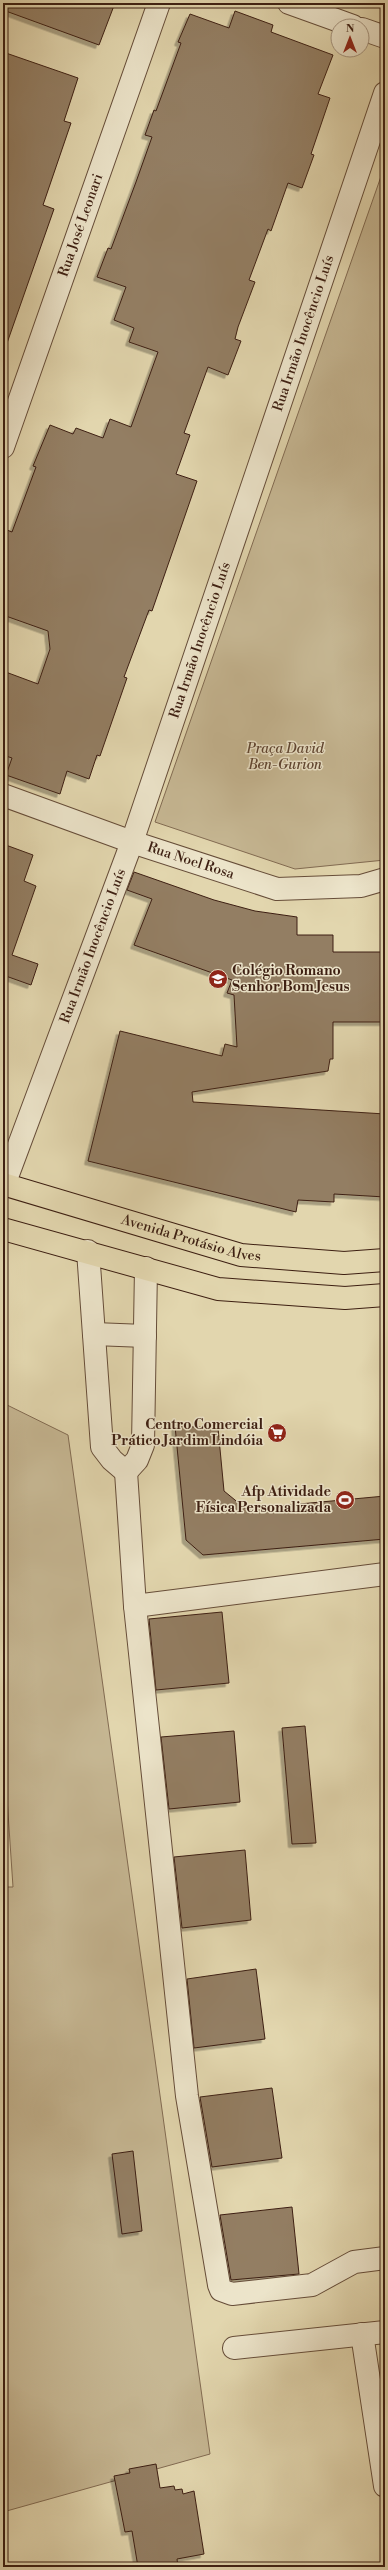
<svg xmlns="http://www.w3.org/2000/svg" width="388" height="2570" viewBox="0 0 388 2570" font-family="'Libre Bodoni',serif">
<defs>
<filter id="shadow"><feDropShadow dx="-3.5" dy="3.5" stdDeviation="0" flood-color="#0004"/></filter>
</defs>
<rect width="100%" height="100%" fill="#e2d6ae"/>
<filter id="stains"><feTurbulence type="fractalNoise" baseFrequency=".005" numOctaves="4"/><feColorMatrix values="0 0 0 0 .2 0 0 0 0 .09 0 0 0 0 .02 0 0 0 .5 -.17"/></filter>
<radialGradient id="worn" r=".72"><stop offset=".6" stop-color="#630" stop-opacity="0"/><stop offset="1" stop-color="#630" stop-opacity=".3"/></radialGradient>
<g fill="#c6b793" stroke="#826b52">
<polygon points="385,165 385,860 295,869 155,822"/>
<polygon points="3,1403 68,1435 210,2454 3,2512 3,1887 13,1887 3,1738"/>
</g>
<g fill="#937e63" stroke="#3d1f12" filter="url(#shadow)">
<polygon points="3,3 115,3 99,45 3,10"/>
<polygon points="235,11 273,25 271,32 333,55 318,94 330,98 311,154 314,155 302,188 288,183 271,231 268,229 249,280 255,282 238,327 235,339 241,341 228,375 208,367 184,433 190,435 176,474 197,481 152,611 149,610 124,677 127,678 100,756 97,755 89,779 67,771 60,794 6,775 12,758 3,755 3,671 38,684 50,649 48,631 3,615 3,541 7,530 12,532 36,467 33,466 50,425 73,434 76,428 103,438 110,419 131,427 158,352 129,342 134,328 114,320 126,287 97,277 108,248 111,249 136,182 152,137 145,135 154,110 156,111 181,43 178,42 190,14 229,28"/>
<polygon points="3,52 78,78 64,121 71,123 43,205 54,209 6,346 3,345"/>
<polygon points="3,844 33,855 24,881 36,886 12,955 38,964 31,985 3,975"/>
<polygon points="134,872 214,900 255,911 297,917 297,935 333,935 333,952 385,952 385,1022 333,1022 333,1059 330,1059 328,1071 192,1092 193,1102 385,1114 385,1197 334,1194 334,1202 298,1200 296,1212 88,1161 120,1031 222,1056 225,1044 237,1047 234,995 227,993 232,980 134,945 152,899 127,890"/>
<polygon points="175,1426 218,1428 224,1491 246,1509 385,1496 385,1539 203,1555 186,1540"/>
<polygon points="222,1612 229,1683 156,1690 149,1619"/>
<polygon points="305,1726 316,1843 292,1844 282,1728"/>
<polygon points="234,1731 240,1802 169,1809 161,1737"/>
<polygon points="245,1850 251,1920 182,1928 174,1857"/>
<polygon points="256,1969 265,2039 194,2048 187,1979"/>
<polygon points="272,2088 282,2158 212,2167 200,2097"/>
<polygon points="133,2151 142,2231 122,2234 112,2154"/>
<polygon points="292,2207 299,2274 231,2280 220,2215"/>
<polygon points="156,2464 160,2488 174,2486 175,2490 182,2489 183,2494 194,2491 204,2554 177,2559 178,2567 138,2567 132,2531 125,2532 114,2476 130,2473 129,2469"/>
</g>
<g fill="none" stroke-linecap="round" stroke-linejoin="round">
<defs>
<g id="minor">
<polyline points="289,3 353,26"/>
<polyline points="362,29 385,37"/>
<path id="s1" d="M3,447L159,3"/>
<path id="s2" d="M3,795L132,842L277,889L361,886L385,879"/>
<polyline points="88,1251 102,1447 112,1460 126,1472 137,1460 143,1445 146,1268"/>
<polyline points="94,1334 145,1336"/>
<polyline points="126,1472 135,1606 385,1574"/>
<polyline points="135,1606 187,2096 219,2285 221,2290 232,2294 312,2285 354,2262 385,2258"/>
<polyline points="362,2334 385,2486"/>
<polyline points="234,2348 385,2332"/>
</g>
<g id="tertiary">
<path id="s3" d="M4,1185L132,842L385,93"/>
</g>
<g id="primary">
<path id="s4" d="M3,1184L241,1255L344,1263L385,1260"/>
<polyline points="3,1229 218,1289 345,1298 385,1295"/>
</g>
</defs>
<use href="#minor" stroke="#664d39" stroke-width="24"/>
<use href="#tertiary" stroke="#664d39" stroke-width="24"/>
<use href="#primary" stroke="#3d1f12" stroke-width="24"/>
<use href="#minor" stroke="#ece4ca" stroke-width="22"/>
<use href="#tertiary" stroke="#ece4ca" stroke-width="22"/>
<use href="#primary" stroke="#e2d6ae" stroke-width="22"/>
</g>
<defs>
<symbol id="school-disc" viewBox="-11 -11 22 22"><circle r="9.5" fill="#8f2418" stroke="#ece4ca"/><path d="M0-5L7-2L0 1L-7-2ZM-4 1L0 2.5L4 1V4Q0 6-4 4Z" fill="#fff"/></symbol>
<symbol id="supermarket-disc" viewBox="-11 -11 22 22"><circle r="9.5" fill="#8f2418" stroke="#ece4ca"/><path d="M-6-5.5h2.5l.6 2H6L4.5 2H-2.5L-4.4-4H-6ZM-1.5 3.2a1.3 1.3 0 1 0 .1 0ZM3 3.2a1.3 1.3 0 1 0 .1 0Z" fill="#fff"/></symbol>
<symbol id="stadium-disc" viewBox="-11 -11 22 22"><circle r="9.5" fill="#8f2418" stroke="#ece4ca"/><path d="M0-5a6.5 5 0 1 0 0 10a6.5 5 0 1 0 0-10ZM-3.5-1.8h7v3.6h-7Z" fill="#fff"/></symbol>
</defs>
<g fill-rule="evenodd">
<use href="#school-disc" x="207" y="968" width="22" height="22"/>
<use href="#supermarket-disc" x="266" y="1422" width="22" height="22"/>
<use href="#stadium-disc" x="334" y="1489" width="22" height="22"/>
</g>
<g text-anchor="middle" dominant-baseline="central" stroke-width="3" stroke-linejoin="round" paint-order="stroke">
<g font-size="14" fill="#3d1f12" stroke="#ece4ca">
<text stroke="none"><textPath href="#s1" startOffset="235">Rua José Leonari</textPath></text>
<text stroke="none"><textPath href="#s3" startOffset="903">Rua Irmão Inocêncio Luís</textPath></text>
<text stroke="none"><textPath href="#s3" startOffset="579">Rua Irmão Inocêncio Luís</textPath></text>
<text stroke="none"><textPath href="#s2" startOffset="199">Rua Noel Rosa</textPath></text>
<text stroke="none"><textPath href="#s3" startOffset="255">Rua Irmão Inocêncio Luís</textPath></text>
<text stroke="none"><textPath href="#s4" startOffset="196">Avenida Protásio Alves</textPath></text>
</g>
<g font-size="14" font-style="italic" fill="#5f4532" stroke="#ece4ca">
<text x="285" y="749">Praça David<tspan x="285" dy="16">Ben-Gurion</tspan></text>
</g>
<g font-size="14" font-weight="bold" fill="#3d1f12" stroke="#ece4ca" text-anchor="end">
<text x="232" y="971" text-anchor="start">Colégio Romano<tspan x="232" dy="16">Senhor Bom Jesus</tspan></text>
<text x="263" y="1425">Centro Comercial<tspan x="263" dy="16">Prático Jardim Lindóia</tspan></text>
<text x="331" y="1492">Afp Atividade<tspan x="331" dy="16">Física Personalizada</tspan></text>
</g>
</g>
<rect width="388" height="2570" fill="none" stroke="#e2d6ae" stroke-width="16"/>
<rect x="4" y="4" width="380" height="2562" fill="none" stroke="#3d1f12" stroke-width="2"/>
<rect x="8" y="8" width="372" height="2554" fill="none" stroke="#3d1f12"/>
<g transform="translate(350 38)"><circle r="19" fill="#ece4ca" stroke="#a69580"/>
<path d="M0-3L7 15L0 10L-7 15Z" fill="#8f2418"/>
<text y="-6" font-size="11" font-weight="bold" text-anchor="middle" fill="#3d1f12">N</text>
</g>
<rect width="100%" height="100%" filter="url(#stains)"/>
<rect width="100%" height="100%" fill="url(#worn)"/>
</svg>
